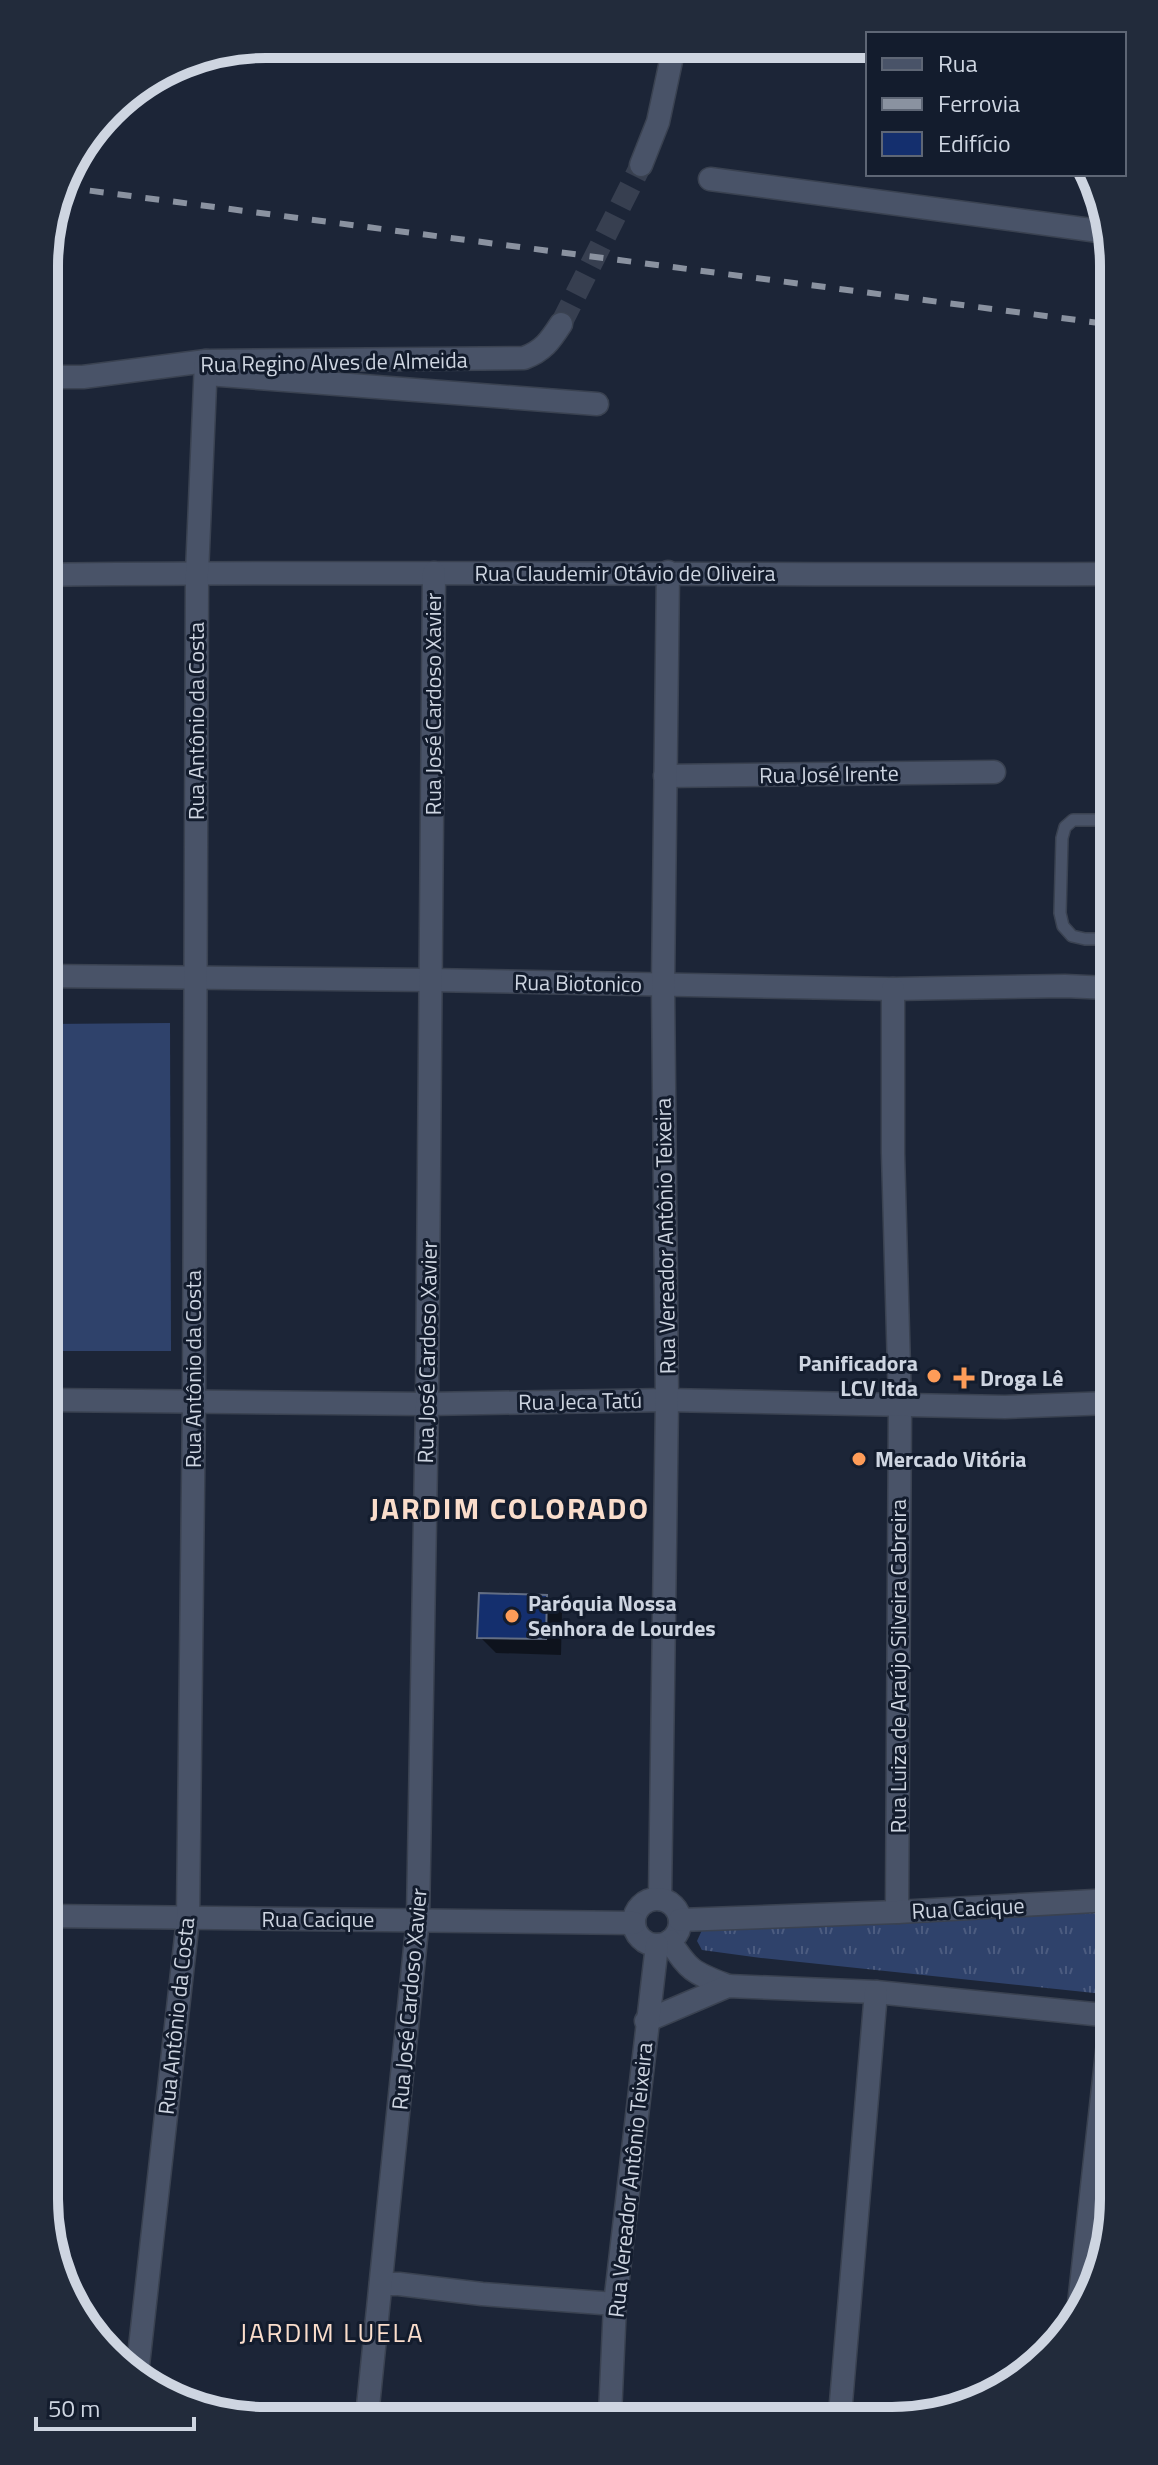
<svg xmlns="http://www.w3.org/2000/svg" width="1158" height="2465" viewBox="0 0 1158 2465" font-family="'Titillium Web',sans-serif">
<defs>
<pattern id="grass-tufts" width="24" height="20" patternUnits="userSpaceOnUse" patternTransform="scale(2)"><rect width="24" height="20" fill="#2f426b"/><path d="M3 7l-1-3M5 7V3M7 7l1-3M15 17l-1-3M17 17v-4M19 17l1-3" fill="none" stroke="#4c5c80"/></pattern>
</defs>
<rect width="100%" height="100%" fill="#1c2537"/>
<polygon fill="url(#grass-tufts)" points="1112,1910 1113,1995 761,1958 702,1950 697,1941 702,1930 903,1923"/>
<polygon fill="#2f426b" points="170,1023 171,1351 48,1351 47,1024"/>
<polygon fill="#0007" points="546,1597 562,1613 561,1655 496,1653 480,1637"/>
<polygon fill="#142f6e" stroke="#636e84" stroke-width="2" points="479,1593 547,1595 546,1639 477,1638"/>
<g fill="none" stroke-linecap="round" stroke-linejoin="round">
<polyline stroke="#373f50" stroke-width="22" stroke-dasharray="22 11" stroke-linecap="butt" points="561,324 641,165"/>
<defs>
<polyline id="service" points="1108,820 1073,820 1065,827 1062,838 1060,913 1063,926 1072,936 1085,939 1109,939"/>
<g id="minor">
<polyline points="641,165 658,122 674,47"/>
<polyline points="710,179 1106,232"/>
<polyline points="207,374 597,404"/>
<path d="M45,377H83L206,361L524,358C543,351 550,341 561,324"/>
<path d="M46,575C400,570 754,576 1108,574"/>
<polyline points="665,776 994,772"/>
<polyline points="47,976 431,980 893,989 1065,986 1109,988"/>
<polyline points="893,989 893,1153 900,1405 897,1912"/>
<polyline points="49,1400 427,1404 667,1400 1005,1407 1111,1403"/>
<polyline points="660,1899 667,1400 663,985 668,572"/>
<circle cx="657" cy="1922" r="23"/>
<polyline points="50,1916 634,1923"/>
<polyline points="680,1920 897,1912 1112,1900"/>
<path d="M670,1941C689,1972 695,1973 728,1986"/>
<polyline points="646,2021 728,1986 876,1992 1113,2016"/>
<polyline points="381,2284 399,2284 482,2294 615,2304"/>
<polyline points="1079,2304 1111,2016"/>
<polyline points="137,2374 188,1919 194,1401 197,573 206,361"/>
<polyline points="840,2414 876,1992"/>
<polyline points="610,2415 615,2304 657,1945"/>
<polyline points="367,2416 418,1919 427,1404 434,573"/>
</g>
</defs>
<use href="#service" stroke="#3a4251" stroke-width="14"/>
<use href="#minor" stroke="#3a4251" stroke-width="25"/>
<use href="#service" stroke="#495368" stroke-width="11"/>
<use href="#minor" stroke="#495368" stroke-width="22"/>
<polyline stroke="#8a92a0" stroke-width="6" stroke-dasharray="14 14" stroke-linecap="butt" points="62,187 1107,324"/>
</g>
<g fill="#fe9c58" stroke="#131c2d" stroke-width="3">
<circle cx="934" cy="1376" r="8"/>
<path d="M960 1366h8v8h8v8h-8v8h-8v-8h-8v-8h8z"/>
<circle cx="859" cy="1459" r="8"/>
<circle cx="512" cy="1616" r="8"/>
</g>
<g text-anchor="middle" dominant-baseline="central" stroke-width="6" stroke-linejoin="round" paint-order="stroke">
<g font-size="22" fill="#ced5e1" stroke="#131c2d">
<text transform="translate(334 362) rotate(-1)">Rua Regino Alves de Almeida</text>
<text x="625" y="573">Rua Claudemir Otávio de Oliveira</text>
<text transform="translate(433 704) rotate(-90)">Rua José Cardoso Xavier</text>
<text transform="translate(196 721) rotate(-90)">Rua Antônio da Costa</text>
<text transform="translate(829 774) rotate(-1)">Rua José Irente</text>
<text transform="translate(578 983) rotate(1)">Rua Biotonico</text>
<text transform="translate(665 1236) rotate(-91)">Rua Vereador Antônio Teixeira</text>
<text transform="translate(427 1352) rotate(-89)">Rua José Cardoso Xavier</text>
<text transform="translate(193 1369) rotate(-90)">Rua Antônio da Costa</text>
<text transform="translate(580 1401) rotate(-1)">Rua Jeca Tatú</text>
<text transform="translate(898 1666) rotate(-90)">Rua Luiza de Araújo Silveira Cabreira</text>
<text transform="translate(968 1908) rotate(-3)">Rua Cacique</text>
<text x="318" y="1919">Rua Cacique</text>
<text transform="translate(409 1999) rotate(-85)">Rua José Cardoso Xavier</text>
<text transform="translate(176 2016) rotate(-84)">Rua Antônio da Costa</text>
<text transform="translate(630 2180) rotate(-84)">Rua Vereador Antônio Teixeira</text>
</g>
<g font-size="22" font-weight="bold" fill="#ced5e1" stroke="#131c2d" text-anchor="start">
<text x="918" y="1363" text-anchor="end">Panificadora<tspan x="918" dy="25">LCV ltda</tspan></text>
<text x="980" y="1378">Droga Lê</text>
<text x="875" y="1459">Mercado Vitória</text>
<text x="528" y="1603">Paróquia Nossa<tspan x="528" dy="25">Senhora de Lourdes</tspan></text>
</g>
<g font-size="26" letter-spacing="2" fill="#faddcb" stroke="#131c2d">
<text x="332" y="2332">JARDIM LUELA</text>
</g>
<g font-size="30" font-weight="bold" letter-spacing="2" fill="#faddcb" stroke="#131c2d">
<text x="510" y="1508">JARDIM COLORADO</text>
</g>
</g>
<path d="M0 0H1158V2465H0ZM266 58H892A208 208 0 0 1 1100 266V2199A208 208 0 0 1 892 2407H266A208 208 0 0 1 58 2199V266A208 208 0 0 1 266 58Z" fill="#222b3b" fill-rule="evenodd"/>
<path fill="none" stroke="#ced5e1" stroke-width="10" d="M266 58H892A208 208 0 0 1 1100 266V2199A208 208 0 0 1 892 2407H266A208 208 0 0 1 58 2199V266A208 208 0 0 1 266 58Z"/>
<rect x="866" y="32" width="260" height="144" fill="#131c2d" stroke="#5e6675" stroke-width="2"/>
<rect x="882" y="58" width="40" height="12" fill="#495368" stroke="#5e6675" stroke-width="2"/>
<text x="938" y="72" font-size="24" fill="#ced5e1">Rua</text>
<rect x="882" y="98" width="40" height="12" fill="#8a92a0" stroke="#5e6675" stroke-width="2"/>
<text x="938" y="112" font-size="24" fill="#ced5e1">Ferrovia</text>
<rect x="882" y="132" width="40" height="24" fill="#142f6e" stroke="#5e6675" stroke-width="2"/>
<text x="938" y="152" font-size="24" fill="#ced5e1">Edifício</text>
<path d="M36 2417v12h158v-12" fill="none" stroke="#ced5e1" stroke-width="4"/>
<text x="48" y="2417" font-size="24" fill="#ced5e1" stroke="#131c2d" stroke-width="6" paint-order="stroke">50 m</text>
</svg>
